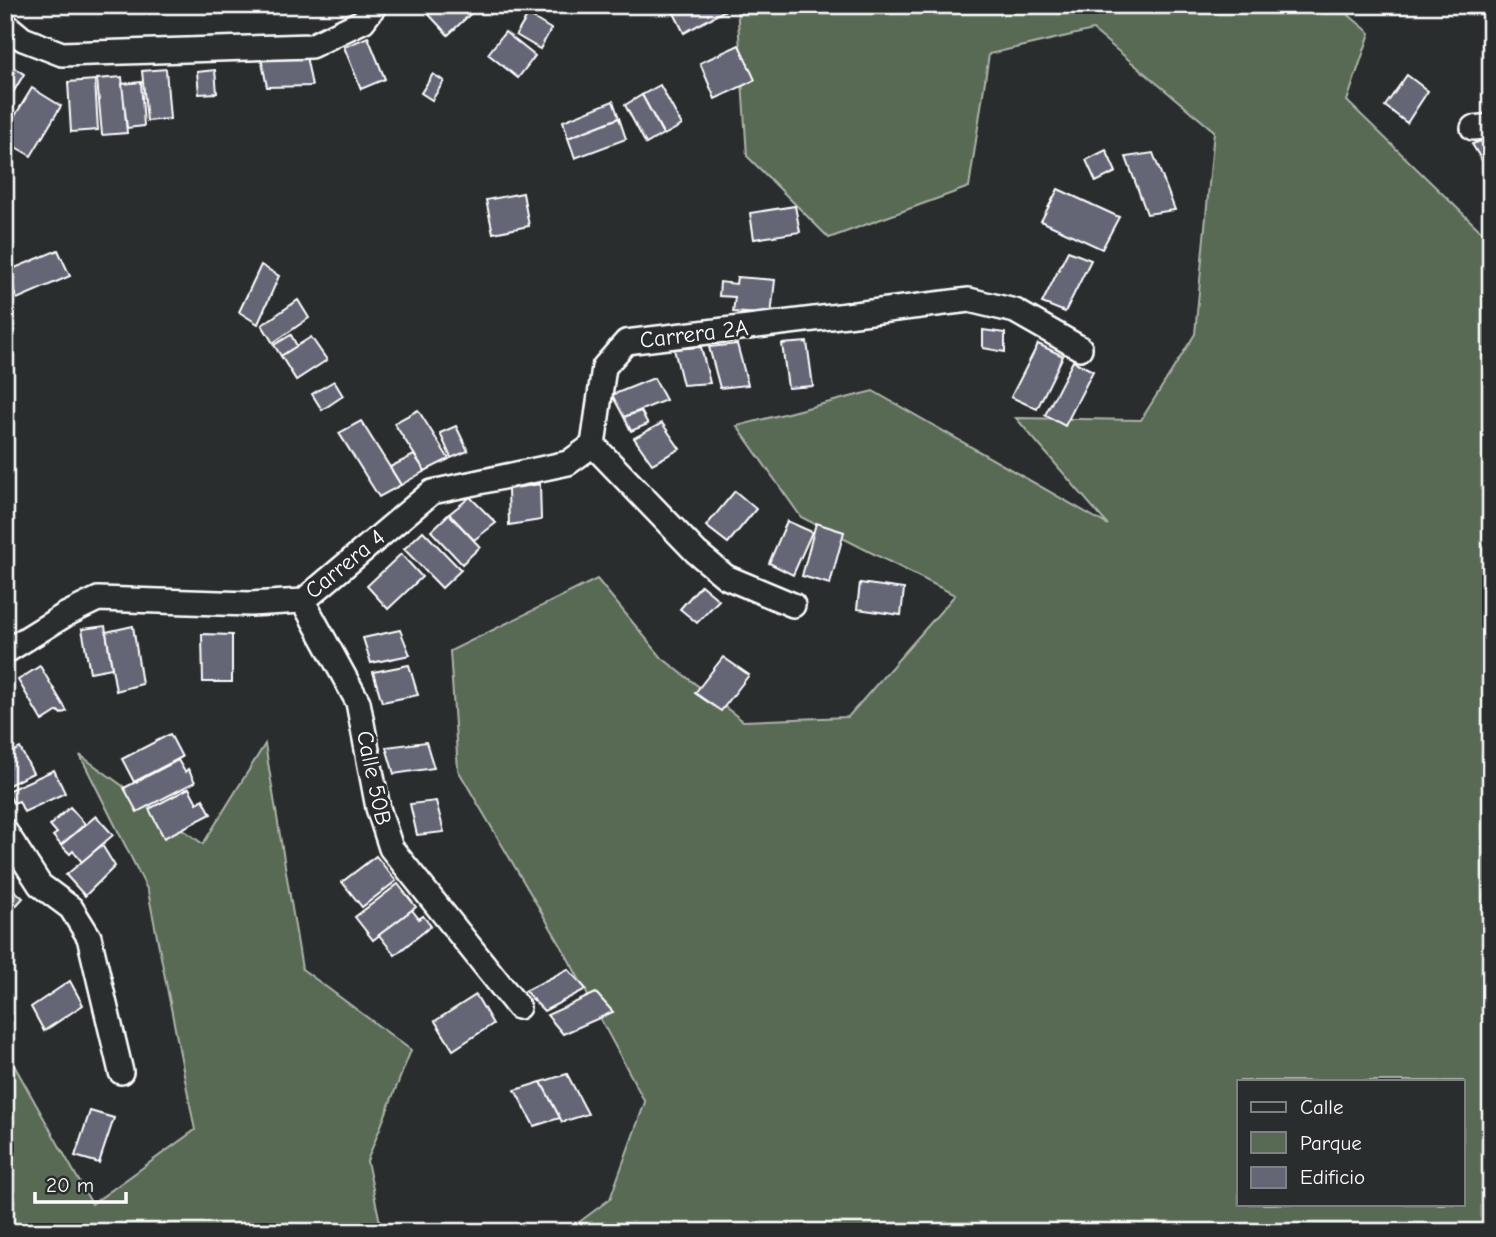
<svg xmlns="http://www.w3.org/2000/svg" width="1496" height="1237" viewBox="0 0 1496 1237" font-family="'Comic Neue',sans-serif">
<rect width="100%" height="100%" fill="#2a2d2e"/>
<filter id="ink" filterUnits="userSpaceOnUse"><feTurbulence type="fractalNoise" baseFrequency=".0143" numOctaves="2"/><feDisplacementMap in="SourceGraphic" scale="14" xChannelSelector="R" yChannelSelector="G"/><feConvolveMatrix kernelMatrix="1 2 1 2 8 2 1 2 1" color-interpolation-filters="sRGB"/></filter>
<g filter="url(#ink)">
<g fill="#586a53" stroke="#acb4a9" stroke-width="2" fill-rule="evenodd">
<path d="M737,5H1337L1370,33L1347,101L1491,241V429L1488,454L1491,456V1232H566L610,1199L645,1102L563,949L458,770L450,651L597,579L662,658L743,721L848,717L955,595L801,517L737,426L873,391L1108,525L1016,418L1141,420L1195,334L1214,131L1093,30L989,54L969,187L829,238L747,156ZM1239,1081H1463V1204H1239Z"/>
<polygon points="265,744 302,969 411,1050 367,1161 382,1232 5,1232 5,1049 92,1204 195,1130 148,891 80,755 203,844"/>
</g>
<g fill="#656675" stroke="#fff" stroke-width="2">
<polygon points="420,5 480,5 448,35"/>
<polygon points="670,5 733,5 733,6 684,33"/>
<polygon points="528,15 551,29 540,49 516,35"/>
<polygon points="505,32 535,56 518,78 488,54"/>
<polygon points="368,37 385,79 361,89 344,47"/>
<polygon points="739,45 755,80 715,99 700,63"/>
<polygon points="304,46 312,86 267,87 259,48"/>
<polygon points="5,62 24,74 5,106"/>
<polygon points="166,69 170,119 147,121 142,71"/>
<polygon points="215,70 217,93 199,94 197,72"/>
<polygon points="433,74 444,81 432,100 421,93"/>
<polygon points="1407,75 1428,91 1407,123 1385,106"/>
<polygon points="122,77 127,133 102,135 97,79"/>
<polygon points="95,80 98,130 71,132 68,82"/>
<polygon points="141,82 144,126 127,128 122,84"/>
<polygon points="660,85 682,125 664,135 642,95"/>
<polygon points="32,88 61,106 31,156 5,141 5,132"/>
<polygon points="642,95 663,134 646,144 625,105"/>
<polygon points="613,101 619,118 568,138 563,121"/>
<polygon points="619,118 626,139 575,158 568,138"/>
<polygon points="1491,138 1491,171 1489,172 1472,144"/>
<polygon points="1106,150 1116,172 1096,182 1086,160"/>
<polygon points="1153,153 1175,210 1147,214 1126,157"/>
<polygon points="1058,189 1119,217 1102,249 1041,221"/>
<polygon points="523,193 529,226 493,233 486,200"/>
<polygon points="795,206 800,232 754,239 750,213"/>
<polygon points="58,250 70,276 17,299 5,272"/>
<polygon points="1068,251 1091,260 1065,312 1042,303"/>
<polygon points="261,265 279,276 258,324 239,312"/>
<polygon points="737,277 775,280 771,315 733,312 735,297 719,296 720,282 736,284"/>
<polygon points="298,300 309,318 273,343 262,325"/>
<polygon points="983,330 1005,333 1005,352 983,348"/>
<polygon points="291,335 297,346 281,356 274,345"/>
<polygon points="311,337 327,360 296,380 281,356"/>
<polygon points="807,342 813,386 788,388 782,344"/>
<polygon points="737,344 748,385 720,388 709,347"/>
<polygon points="1038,344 1063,356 1037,409 1011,397"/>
<polygon points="701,347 710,383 683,385 674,349"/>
<polygon points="1073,361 1093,371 1065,426 1045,415"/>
<polygon points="654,378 666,400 624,417 612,395"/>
<polygon points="334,381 343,396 322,410 312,394"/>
<polygon points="418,410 449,459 425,471 394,423"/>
<polygon points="641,411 648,424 631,431 624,417"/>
<polygon points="361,421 401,485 379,497 339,433"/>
<polygon points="662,423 680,449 652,464 634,438"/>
<polygon points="456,426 468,451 451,458 440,433"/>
<polygon points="414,455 425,471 401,485 390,467"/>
<polygon points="540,484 541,520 509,525 508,489"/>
<polygon points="735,491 756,509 728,543 706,526"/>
<polygon points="470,497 496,523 474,540 449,514"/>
<polygon points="449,514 480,547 462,564 431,531"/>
<polygon points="787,521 812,532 793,575 769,563"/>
<polygon points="816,523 844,532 830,584 802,576"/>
<polygon points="423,531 461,570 442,588 404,549"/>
<polygon points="401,554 422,577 388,609 367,586"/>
<polygon points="860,583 904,589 901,615 857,609"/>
<polygon points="701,585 719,600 697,623 680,609"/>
<polygon points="105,626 112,668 90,672 82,629"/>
<polygon points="133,626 142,684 116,691 106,632"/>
<polygon points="400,630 410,655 371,663 363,638"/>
<polygon points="202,634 232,635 232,682 203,682"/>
<polygon points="723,657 749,675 721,711 695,693"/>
<polygon points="409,665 418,695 382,702 373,672"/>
<polygon points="40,666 67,711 61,714 58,711 42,721 18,680"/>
<polygon points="170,734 182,757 134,782 122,759"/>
<polygon points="426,742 434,768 394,774 386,747"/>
<polygon points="20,748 33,773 5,787 5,756"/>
<polygon points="178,760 185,772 188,769 195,782 137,812 124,788"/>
<polygon points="54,770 65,793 24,812 19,801 13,803 7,791"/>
<polygon points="189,788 197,803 203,799 211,814 164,838 149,809"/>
<polygon points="436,801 444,832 417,835 410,804"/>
<polygon points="70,807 85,824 61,845 53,836 57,833 50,825"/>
<polygon points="96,816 113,835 82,862 73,851 70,854 61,845"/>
<polygon points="102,845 115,866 85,896 66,875"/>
<polygon points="376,856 396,881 362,907 342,882"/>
<polygon points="5,882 23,898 5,918"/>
<polygon points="398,884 416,907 373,940 355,917"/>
<polygon points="412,910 419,919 423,916 431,926 395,955 379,935"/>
<polygon points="568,969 586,989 544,1011 525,991"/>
<polygon points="70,981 83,1005 44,1031 31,1007"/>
<polygon points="596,993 613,1012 563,1034 547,1015"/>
<polygon points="476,995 493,1024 453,1050 435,1021"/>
<polygon points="567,1074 588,1114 562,1122 541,1082"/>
<polygon points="541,1082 560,1118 534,1126 515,1090"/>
<polygon points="90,1111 114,1118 99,1163 75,1156"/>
</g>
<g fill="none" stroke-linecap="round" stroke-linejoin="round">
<defs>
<g id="minor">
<polyline points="5,24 23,39 62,54 311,46 363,21 375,5"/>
<polyline points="1473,128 1491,126"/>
<polyline points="593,445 604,367 626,342 969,300 1015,311 1080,348"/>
<polyline points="593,445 696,552 726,577 793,605"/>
<polyline points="303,601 358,702 378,808 391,848 518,1007"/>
<polyline points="5,652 65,615 98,599 250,604 303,601 432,492 568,463 593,445"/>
<polyline points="5,831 40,885 71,908 89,937 121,1072"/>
</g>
</defs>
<use href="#minor" stroke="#fff" stroke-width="28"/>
<use href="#minor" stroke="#2a2d2e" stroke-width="23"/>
</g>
</g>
<g text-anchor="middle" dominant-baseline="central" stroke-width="6" stroke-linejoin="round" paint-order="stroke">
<g font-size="23" fill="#fff" stroke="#2a2d2e">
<text transform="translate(694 334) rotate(-7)">Carrera 2A</text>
<text transform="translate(345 564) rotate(-39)">Carrera 4</text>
<text transform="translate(374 778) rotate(78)">Calle 50B</text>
</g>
</g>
<rect width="1496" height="1237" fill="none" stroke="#2a2d2e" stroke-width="28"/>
<rect x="14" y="14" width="1468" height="1209" fill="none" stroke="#fff" stroke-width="2.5" filter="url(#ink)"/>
<rect x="1237" y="1080" width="228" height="126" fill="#2a2d2e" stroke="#7f8182" stroke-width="2"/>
<rect x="1251" y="1102" width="35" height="10" fill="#2a2d2e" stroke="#7f8182" stroke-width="2"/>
<text x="1300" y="1114" font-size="21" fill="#ffffff">Calle</text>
<rect x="1251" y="1132" width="35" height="21" fill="#586a53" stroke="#7f8182" stroke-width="2"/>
<text x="1300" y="1150" font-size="21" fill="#ffffff">Parque</text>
<rect x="1251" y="1167" width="35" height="21" fill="#656675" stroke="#7f8182" stroke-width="2"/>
<text x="1300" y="1184" font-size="21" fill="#ffffff">Edificio</text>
<path d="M35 1192v10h91v-10" fill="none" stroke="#ffffff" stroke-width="3.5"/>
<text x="46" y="1192" font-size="21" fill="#ffffff" stroke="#2a2d2e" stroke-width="5" paint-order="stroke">20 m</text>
</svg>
